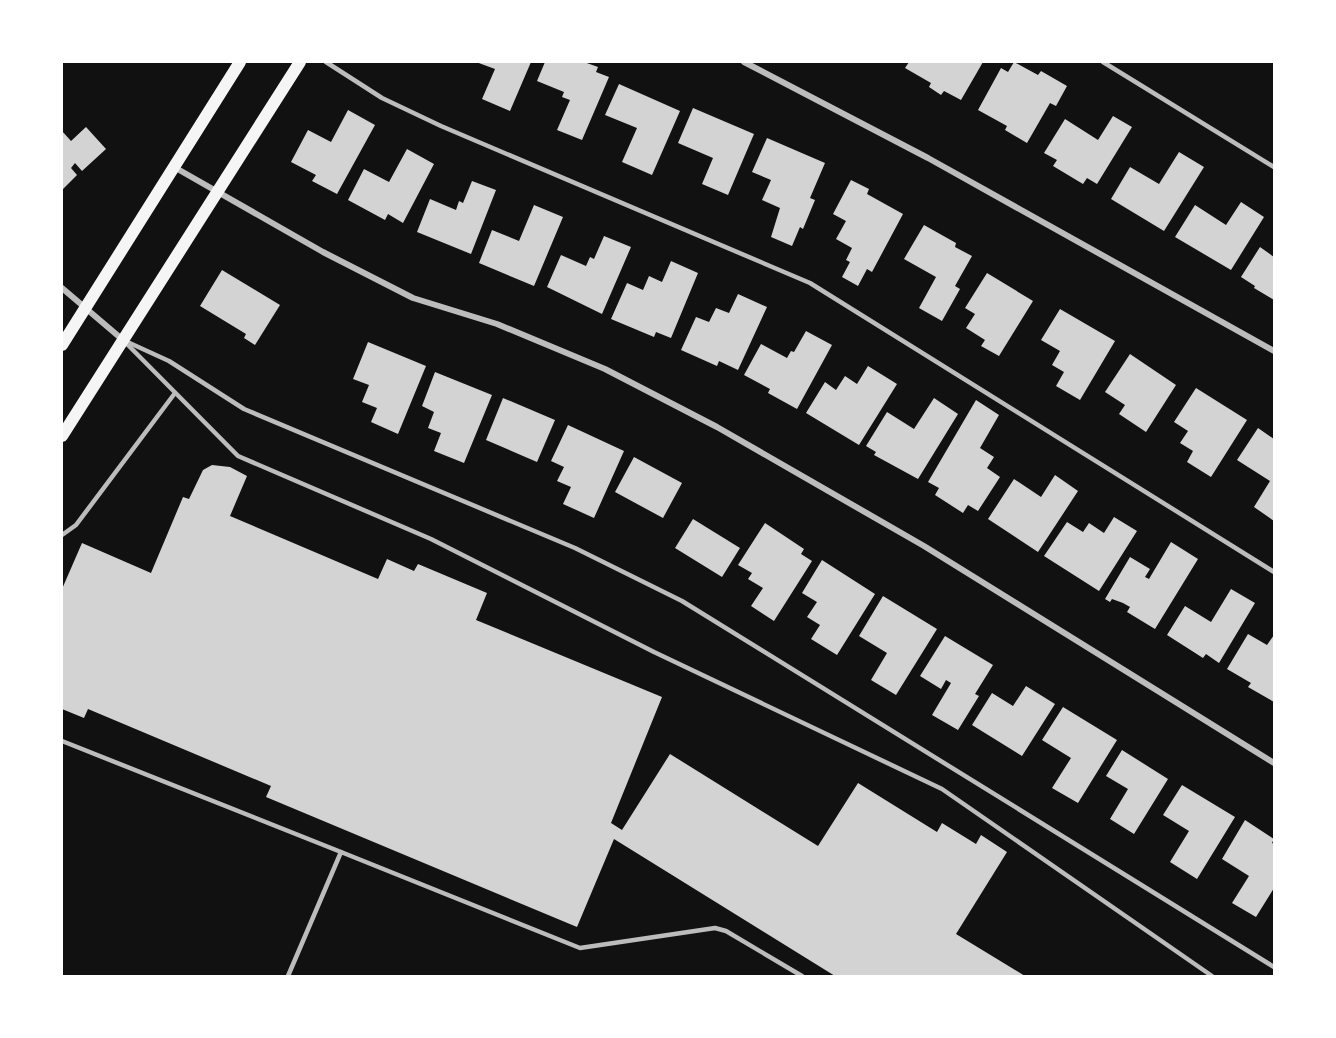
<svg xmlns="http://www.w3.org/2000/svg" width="1336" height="1038" viewBox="0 0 1336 1038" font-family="Mulish,sans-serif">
<rect width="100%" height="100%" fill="#111"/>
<g fill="#d3d3d3">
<polygon points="476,62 531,62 510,111 482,99 495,69"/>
<polygon points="545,62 584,62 598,67 596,72 609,77 582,140 557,130 570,100 562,97 564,92 537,81"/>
<polygon points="909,62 983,62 961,100 944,91 941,95 929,87 931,83 905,68"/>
<polygon points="1014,62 1038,75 1041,71 1067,86 1056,106 1050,103 1027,143 1005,130 1007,126 978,110 1001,68 1008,72"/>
<polygon points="619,84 680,111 652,175 622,162 637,128 605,115"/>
<polygon points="693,108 754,134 728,195 702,184 713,158 678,143"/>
<polygon points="348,110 375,125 337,194 312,181 316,175 291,162 308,130 331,142"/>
<polygon points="1113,116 1132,127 1097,184 1087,178 1083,184 1053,166 1057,160 1044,153 1065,119 1098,140"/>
<polygon points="86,127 106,149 82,171 75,163 71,168 77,175 62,190 62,131 71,141"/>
<polygon points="767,138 825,163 810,198 815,200 803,229 800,227 792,246 771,237 780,208 762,200 771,180 752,172"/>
<polygon points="407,149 434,164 403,223 388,214 385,220 348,200 364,169 389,182"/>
<polygon points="1179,152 1204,167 1164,231 1111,199 1130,167 1159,184"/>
<polygon points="851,180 869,189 867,194 903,214 872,272 867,269 858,286 842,277 850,262 846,260 852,248 836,239 846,221 833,214"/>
<polygon points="472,181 496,190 471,254 417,232 430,199 456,210 459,201 463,203"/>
<polygon points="1241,202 1264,217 1231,270 1175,237 1195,205 1226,225"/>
<polygon points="534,205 563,217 534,286 479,263 492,230 519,241"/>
<polygon points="924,225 956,243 955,247 972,256 955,286 960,289 942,321 919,308 936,277 904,259"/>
<polygon points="604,236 631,247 602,314 547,287 561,255 586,266 590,257 594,259"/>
<polygon points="1260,247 1274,257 1274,300 1254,288 1255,286 1241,277"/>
<polygon points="671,261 698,273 671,338 656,332 654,337 611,319 627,283 643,290 649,276 662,282"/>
<polygon points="222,270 280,305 255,345 244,338 246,334 200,306"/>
<polygon points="987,273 1033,301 999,356 981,346 985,340 966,328 975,314 965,308"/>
<polygon points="738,294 767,307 738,370 719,361 717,366 681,350 696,317 709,322 716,308 729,313"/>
<polygon points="1060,309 1115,341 1080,400 1056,386 1064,372 1052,365 1060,351 1041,340"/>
<polygon points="806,331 832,345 797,409 768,393 770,389 744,375 761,344 787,358 791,351 794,352"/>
<polygon points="368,342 426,366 398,434 371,422 377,408 362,402 369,385 353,379"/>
<polygon points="1130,354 1176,385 1146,432 1119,414 1125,405 1105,392"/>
<polygon points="868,366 897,384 859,445 806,413 825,382 836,390 845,376 857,384"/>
<polygon points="435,372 492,395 464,463 434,451 441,433 428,428 434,412 422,406"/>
<polygon points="1196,388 1247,420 1211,477 1187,462 1193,451 1180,443 1188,431 1174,422"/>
<polygon points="503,398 555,420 537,462 486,440"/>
<polygon points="934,398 958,414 918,479 874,455 876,452 866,446 887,412 914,429"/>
<polygon points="976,400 999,415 980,448 994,457 987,468 1000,477 978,511 968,505 963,513 935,495 939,488 928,482"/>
<polygon points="568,425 624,451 594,518 563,504 571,487 557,481 564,467 551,461"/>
<polygon points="1258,428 1274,439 1274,521 1254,507 1270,481 1237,460"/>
<polygon points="634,457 682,483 663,518 615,492"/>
<polygon points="212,465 230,467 247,476 230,516 378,579 387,559 414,571 418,564 487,593 476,620 662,697 611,823 622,830 670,754 818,846 858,783 937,832 942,823 976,844 981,835 1007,852 956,934 1025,976 835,976 614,839 577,927 266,797 271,786 88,709 84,718 62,709 62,589 82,543 151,573 183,497 189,499 203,470"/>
<polygon points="1055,475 1078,491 1038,552 988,519 1014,479 1041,497"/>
<polygon points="1114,517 1137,531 1099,591 1044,556 1067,522 1083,532 1089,523 1104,533"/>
<polygon points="693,519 740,548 722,577 675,548"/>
<polygon points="765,523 804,549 801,554 812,561 774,621 751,606 763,588 748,579 752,573 738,565"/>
<polygon points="1171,542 1198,559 1155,629 1127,612 1130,607 1123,603 1112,599 1110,602 1105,599 1130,557 1150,569 1145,577 1149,579"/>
<polygon points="822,560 875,594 837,655 811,639 820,625 807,617 817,602 802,593"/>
<polygon points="1231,589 1255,603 1219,663 1206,654 1203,658 1167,635 1185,606 1211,622"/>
<polygon points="883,596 937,629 896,695 871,680 887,653 859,636"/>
<polygon points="1248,634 1267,645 1274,635 1274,702 1248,687 1251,683 1227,669"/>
<polygon points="945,636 993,665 975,694 979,696 958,730 932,715 951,683 946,680 941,689 920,676"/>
<polygon points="1026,686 1055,704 1022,756 972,725 992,693 1013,706"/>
<polygon points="1063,707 1117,740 1078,803 1052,788 1071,758 1042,740"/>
<polygon points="1122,750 1168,779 1134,834 1110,819 1128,789 1106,776"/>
<polygon points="1182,785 1235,817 1197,879 1170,862 1189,831 1163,815"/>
<polygon points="1245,820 1274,839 1272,843 1274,844 1274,888 1256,917 1232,903 1249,876 1222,859"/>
</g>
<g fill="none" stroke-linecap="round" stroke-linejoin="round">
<g stroke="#bcbcbc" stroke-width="4.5">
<polyline points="326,62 382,98 441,126 810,283 1274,572"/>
<polyline points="1103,62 1274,167"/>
<polyline points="123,340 169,361 244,409 575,548 682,601 1274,967"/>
<polyline points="127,344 238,456 431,539 654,652 942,789 1212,976"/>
<polyline points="62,535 76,525 175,393"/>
<polyline points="62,741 341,852"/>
<polyline points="288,976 341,852 580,948 715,928 726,931 802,976"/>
</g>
<g stroke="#bcbcbc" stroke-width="6">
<polyline points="744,62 928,158 1274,351"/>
<polyline points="174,167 323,252 413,298 497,324 605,369 717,427 924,546 1274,763"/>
<polyline points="62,288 123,340"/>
</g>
<g stroke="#f5f5f5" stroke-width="12">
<polyline points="62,345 240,62"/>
<polyline points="62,436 300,62"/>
</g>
</g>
<rect width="1336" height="1038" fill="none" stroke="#ffffff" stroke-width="126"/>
</svg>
